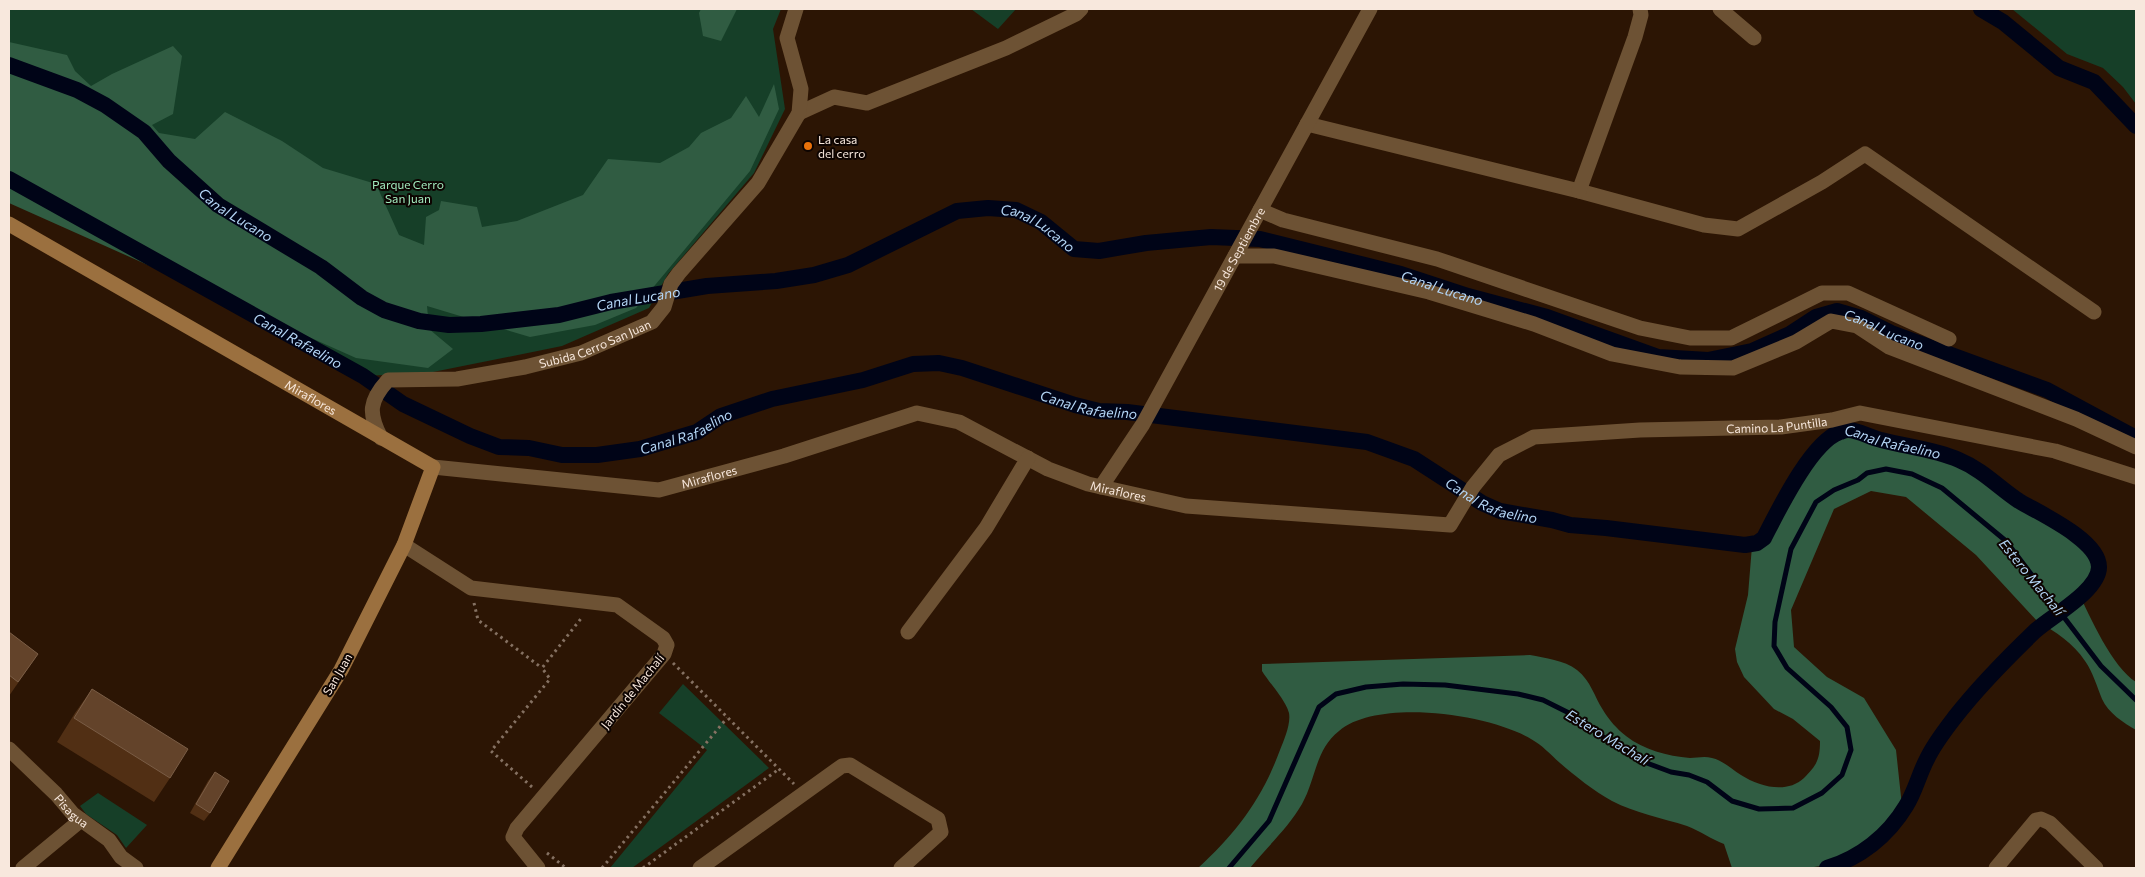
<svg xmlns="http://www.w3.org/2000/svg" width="2145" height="877" viewBox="0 0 2145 877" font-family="Commissioner,sans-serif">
<rect width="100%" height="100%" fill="#2c1504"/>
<g fill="#163f28">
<polygon points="9,9 781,9 773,29 785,109 754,173 668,274 649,308 562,346 428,373 363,376 9,179"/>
<polygon points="971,9 1016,9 998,29"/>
<polygon points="2012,9 2136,9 2136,104 2123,87 2103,68 2067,54"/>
<polygon points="683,684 769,768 632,868 610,868 707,750 659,713"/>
<polygon points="98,793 147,825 126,848 117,835 86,814 80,806"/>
</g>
<g fill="#305c42">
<polygon points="701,9 737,9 721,41 703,36 699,13"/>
<polygon points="9,42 67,55 75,71 91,86 112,74 173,46 182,56 173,114 152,125 159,133 195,139 225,112 282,141 323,168 376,184 399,235 424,245 426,217 439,210 441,201 477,207 482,227 517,221 583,195 608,159 660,163 689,147 701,133 731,118 746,96 759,117 774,84 779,109 750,171 636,308 595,325 530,337 427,306 429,329 453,349 428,368 356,358 9,203"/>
<path d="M1852,433L1894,447L1932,453L1978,472L2017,503L2052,522L2093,558C2095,576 2090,579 2078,591C2089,616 2113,668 2136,682V730C2124,723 2108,713 2102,699C2097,687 2093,672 2085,661C2074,644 2055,631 2038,622L1976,555L1906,497L1871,491L1834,509L1791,610L1794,647L1827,677L1864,698L1896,750L1902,806C1893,817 1885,829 1875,839C1836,877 1782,868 1732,868L1724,844C1711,839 1700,831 1687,826C1662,818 1635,813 1612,801C1594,791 1575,776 1560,763C1550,754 1542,745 1531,739C1489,714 1378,698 1339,731C1315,750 1316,779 1302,804C1288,828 1267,847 1250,868H1198C1236,833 1262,799 1280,750C1284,740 1291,724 1289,713C1285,699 1270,684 1262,671V664L1530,655C1545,658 1564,660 1577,670C1591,681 1594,696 1603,710C1609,720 1617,729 1626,736C1644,750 1667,756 1690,758C1697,758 1704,756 1712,758C1724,761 1731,769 1741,775C1760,787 1787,794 1804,778C1817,765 1820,759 1820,741L1793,719L1774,709L1744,677L1737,662L1735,649L1748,595L1752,546L1763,542C1779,517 1811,448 1836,436C1841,434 1847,434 1852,433Z"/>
</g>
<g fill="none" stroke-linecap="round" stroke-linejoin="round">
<polyline stroke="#000417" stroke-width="5" points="1229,868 1269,821 1319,707 1336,694 1366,687 1403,684 1445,685 1518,694 1543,700 1569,713 1619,748 1644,762 1671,772 1689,775 1707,782 1732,801 1759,809 1793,808 1822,793 1842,775 1851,750 1847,727 1831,707 1787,668 1774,646 1775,622 1791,549 1816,502 1834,490 1858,480 1867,473 1886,469 1912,474 1942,488 2006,541 2101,666 2136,700"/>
<g stroke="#000417" stroke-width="16">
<polyline points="1981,9 2003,22 2059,68 2094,82 2136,126"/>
<path id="s1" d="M9,65L77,90L105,105L144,132L169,161L218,205L321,267L362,298L384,310L419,321L449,325L481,324L559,315L611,302L707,286L776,281L814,275L848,265L957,211L988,208L1016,210L1041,222L1074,249L1099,251L1146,243L1211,237L1260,239L1401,274L1468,296L1547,317L1658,357L1708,360L1752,351L1790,334L1816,317L1837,311L1861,318L1891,333L2047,390L2136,438"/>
<path id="s2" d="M9,179L363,376L403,404L470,436L499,447L529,448L562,455H597L640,449L697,432L721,416L772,399L863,380L913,364L939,363L962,368L1075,405L1099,411L1127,412L1367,442L1414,459L1482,503L1500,511L1552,520L1570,525L1606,528L1745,545L1757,543L1764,538C1778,511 1811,442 1840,432C1843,431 1845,430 1848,430C1859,430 1870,438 1881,440C1907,447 1934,449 1959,460C1983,470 1998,487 2019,501C2039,513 2099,540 2099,567C2099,591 2050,617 2034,632C2006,659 1979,686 1955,717C1945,730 1934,744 1927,759C1919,774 1915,792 1906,806C1888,836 1860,858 1827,868"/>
</g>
<g stroke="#857162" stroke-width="3" stroke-dasharray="2.5 4" stroke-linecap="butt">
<polyline points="474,603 478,620 542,668"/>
<polyline points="673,663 794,784"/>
<polyline points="532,787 491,751 550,679 542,668 583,616"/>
<polyline points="547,853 566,868"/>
<polyline points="602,868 727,718"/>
<polyline points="643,868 779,769"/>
</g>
<g stroke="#6d5234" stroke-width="15">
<polyline points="1720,9 1754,38"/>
<polyline points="799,113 834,97 867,103 1006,48 1076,14 1081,9"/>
<polyline points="1307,124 1579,191 1704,225 1738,229 1822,182 1865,154 2094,312"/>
<polyline points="1579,191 1635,37 1641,15 1640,9"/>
<polyline points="1260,210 1283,220 1437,259 1640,328 1690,338 1731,338 1822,293 1848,293 1949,339"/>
<polyline points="1235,256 1274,256 1429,292 1534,324 1612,354 1680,367 1733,368 1796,342 1831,321 1857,326 1889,347 2076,419 2136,447"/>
<path id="s3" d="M381,438C368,413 369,401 388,380L457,379L525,367L581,353L652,322L664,307L671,284L679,273L758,183L799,113L801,89L787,38L796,9"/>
<path id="s4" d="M433,467L659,490L784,456L917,413L959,422L1048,469L1088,484L1186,506L1450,525L1473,487L1499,455L1534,437L1640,430L1781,427L1832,420L1860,413L2055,451L2136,477"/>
<path id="s5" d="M1101,487L1143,424L1370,9"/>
<polyline points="404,545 471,588 617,605 663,638 667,645 664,654 517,828 513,837 538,868"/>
<polyline points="908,632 986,528 1028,458"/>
<path id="s6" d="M9,749L56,794L73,814L109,840L121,857L136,868"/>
<polyline points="23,868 81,820"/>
<polyline points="700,868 842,766 850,765 938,819 941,832 901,868"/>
<polyline points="1996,868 2036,820 2041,819 2050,823 2096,868"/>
</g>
<path stroke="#9b703f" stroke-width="15" id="s7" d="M9,224L433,467L404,545L341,670L218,868"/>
</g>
<g fill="#512f14">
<polygon points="9,632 38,654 9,696"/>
<polygon points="92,689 170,778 154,802 57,742 75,713"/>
<polygon points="215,772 210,813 204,821 190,813 208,781"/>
</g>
<g fill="#63432a" stroke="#7a5d46">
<polygon points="9,632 38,654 18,682 9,675"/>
<polygon points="92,689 188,749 170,778 74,718"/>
<polygon points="215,772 229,781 210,813 196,804"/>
</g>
<circle fill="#e8710a" stroke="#0d0401" stroke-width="2" cx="808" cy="146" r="5"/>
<g text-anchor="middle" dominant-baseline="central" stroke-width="4" stroke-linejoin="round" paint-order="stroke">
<g font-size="12" fill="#f8e8dd" stroke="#0d0401" text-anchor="start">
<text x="818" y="139">La casa<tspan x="818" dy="14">del cerro</tspan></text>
</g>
<g font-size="12" fill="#a2ebbe" stroke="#0d0401">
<text x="408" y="184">Parque Cerro<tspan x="408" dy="14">San Juan</tspan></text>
</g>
<g font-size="12" fill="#f8e8dd" stroke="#0d0401">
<text stroke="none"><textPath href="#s5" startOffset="275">19 de Septiembre</textPath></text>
<text stroke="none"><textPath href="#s3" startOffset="276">Subida Cerro San Juan</textPath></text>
<text stroke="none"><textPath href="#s7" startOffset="348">Miraflores</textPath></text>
<text stroke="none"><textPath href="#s4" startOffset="1416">Camino La Puntilla</textPath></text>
<text stroke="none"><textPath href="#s4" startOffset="279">Miraflores</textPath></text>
<text stroke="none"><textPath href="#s4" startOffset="714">Miraflores</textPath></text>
<text transform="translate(337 674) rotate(-60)">San Juan</text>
<text transform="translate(632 691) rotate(-51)">Jardín de Machalí</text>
<text stroke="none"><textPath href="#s6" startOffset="88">Pisagua</textPath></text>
</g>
<g font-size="14" font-style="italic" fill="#b3d5f5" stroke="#0d0401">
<text stroke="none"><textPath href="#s1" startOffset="276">Canal Lucano</textPath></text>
<text stroke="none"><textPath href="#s1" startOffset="1132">Canal Lucano</textPath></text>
<text stroke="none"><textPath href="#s1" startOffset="1551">Canal Lucano</textPath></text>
<text stroke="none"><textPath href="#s1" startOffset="711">Canal Lucano</textPath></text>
<text stroke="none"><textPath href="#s1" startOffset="2018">Canal Lucano</textPath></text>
<text stroke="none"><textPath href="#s2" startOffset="331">Canal Rafaelino</textPath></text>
<text stroke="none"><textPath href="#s2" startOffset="1171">Canal Rafaelino</textPath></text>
<text stroke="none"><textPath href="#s2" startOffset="751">Canal Rafaelino</textPath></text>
<text stroke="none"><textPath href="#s2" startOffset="2058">Canal Rafaelino</textPath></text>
<text stroke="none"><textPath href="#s2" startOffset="1591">Canal Rafaelino</textPath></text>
<text transform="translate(2032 577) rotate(51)">Estero Machalí</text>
<text transform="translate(1608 737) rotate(31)">Estero Machalí</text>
</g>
</g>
<rect width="2145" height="877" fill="none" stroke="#f8e8dd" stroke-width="20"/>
</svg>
